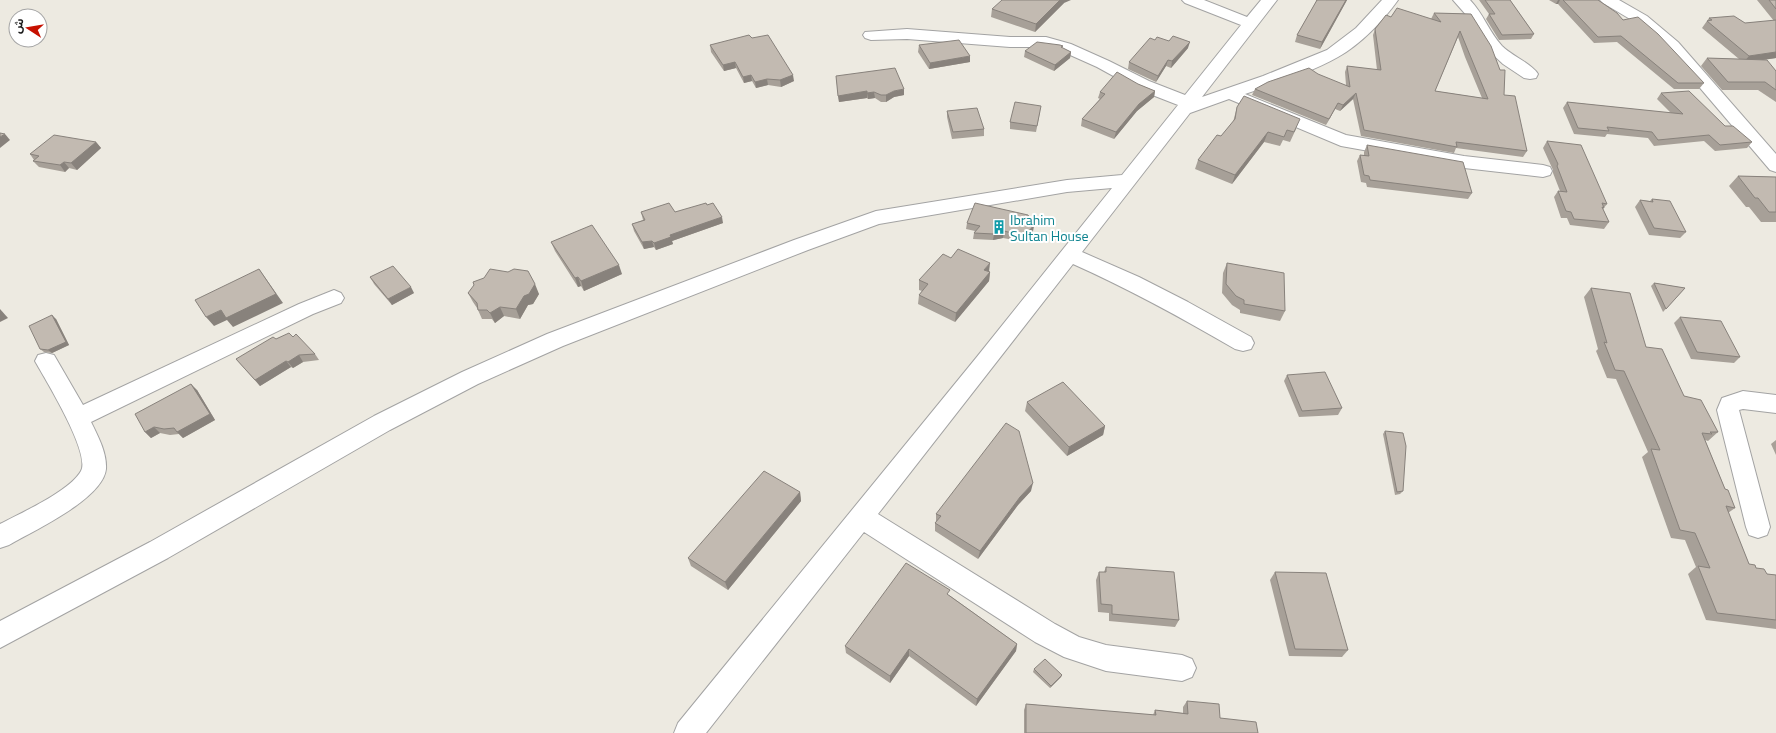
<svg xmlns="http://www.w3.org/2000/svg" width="1776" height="733" viewBox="0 0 1776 733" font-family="'Titillium Web','Noto Sans Arabic',sans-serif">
<rect width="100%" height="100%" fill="#edeae1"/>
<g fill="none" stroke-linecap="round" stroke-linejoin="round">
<defs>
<g id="minor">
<path d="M1182,0H1204L1247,17L1261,0H1277L1202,97L1263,76L1327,50L1356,28L1382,0H1398C1383,21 1361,44 1338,57C1310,73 1276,83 1245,94L1346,135L1464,156L1543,165L1550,167L1552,171L1550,175L1543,177L1464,168L1341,146L1229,99L1190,113L1082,252L1139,277L1188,302L1251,337L1254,343L1251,349L1243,351L1235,349C1182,318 1129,289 1073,264L878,514L1055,624L1079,637L1106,645L1182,655L1192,659L1196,668L1192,677L1182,681L1106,671L1064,657L1035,642L864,532L706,733H674L678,723L976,358L1112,188L1067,192L879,224L808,250L563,346L478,384L390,430L168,558L0,648V621L150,542L374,416L462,372L547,334L794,240L876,211L1067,180L1122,175L1178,105L1137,89L1097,67L1059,50L1045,47H1010L907,39L871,40L865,38L863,35L865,32L907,29L1010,37H1046L1071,44L1109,61L1149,81L1185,95L1241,25L1185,3Z"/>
<path d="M1453,0H1470C1483,13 1489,32 1502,46C1512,56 1531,63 1538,74L1536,78L1530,79L1524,78L1503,64L1489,51L1468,17Z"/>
<polygon points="1600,0 1619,0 1647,16 1678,42 1776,154 1776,172 1770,170 1666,48 1635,22 1603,3"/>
<path d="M334,290L341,293L344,298L341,303L313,314L91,422C98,436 107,453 106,469C103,499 33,531 9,545L0,548V524C21,513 70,491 81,471C91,453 45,379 35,361L38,355L46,353L54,355L83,405L299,304Z"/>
<polygon points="1743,391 1776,395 1776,413 1743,409 1739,410 1770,527 1767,535 1758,538 1749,535 1746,527 1717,410 1722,398"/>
</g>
</defs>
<use href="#minor" stroke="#a3a3a3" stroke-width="2"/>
<use href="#minor" fill="#fff" fill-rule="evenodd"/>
</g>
<g fill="#a7a098" fill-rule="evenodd">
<polygon points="1316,0 1347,0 1320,49 1295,42 1297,35 1316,2"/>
<polygon points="1479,0 1510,0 1534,34 1531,39 1499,40 1486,19 1489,14"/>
<polygon points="1549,0 1598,0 1704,83 1699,89 1674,89 1617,42 1594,43 1558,4 1556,4"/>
<polygon points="1757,0 1776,0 1776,58 1762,60 1776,71 1776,102 1758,90 1722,90 1701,66 1707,58 1739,59 1702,28 1709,18 1745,23 1774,21"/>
<polygon points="1064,3 1035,32 991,17 992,9"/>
<path d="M1434,13L1471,14L1504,95L1527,151L1523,157L1456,148L1454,153L1361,136L1353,99L1340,111L1335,109L1326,125L1252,95L1255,89L1346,85L1345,72L1347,66L1377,70L1373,35L1375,29L1391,17L1431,19ZM1458,37L1465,57L1482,98L1435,91Z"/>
<polygon points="752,38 794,81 781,87 768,85 756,88 752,81 744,83 736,68 724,71 711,52 710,45"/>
<polygon points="1155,40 1188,48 1171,68 1166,66 1156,82 1128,69 1129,62"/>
<polygon points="919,45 970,62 929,69 918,52"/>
<polygon points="1063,46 1062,48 1071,52 1070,58 1054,71 1024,57 1025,51"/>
<polygon points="836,76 904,95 894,97 886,102 881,102 875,98 868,99 867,98 839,102"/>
<polygon points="1138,84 1155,91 1154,97 1137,111 1114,139 1081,126 1082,119 1100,99 1098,98 1100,92"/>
<polygon points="1661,93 1725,126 1752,142 1747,148 1715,151 1704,141 1654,146 1648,138 1607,134 1605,137 1574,134 1563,108 1567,102 1671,113 1657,99"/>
<polygon points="1237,107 1296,129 1290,142 1283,140 1280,146 1264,142 1232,184 1195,169 1198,160 1221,136 1233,122"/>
<polygon points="947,111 984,129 984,136 952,139 947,117"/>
<polygon points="1040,112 1036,132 1010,129 1010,122"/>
<polygon points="1547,141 1607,204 1603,209 1609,222 1604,229 1570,225 1567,218 1561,218 1554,197 1558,191 1560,191 1553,173 1553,170 1543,148"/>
<polygon points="96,142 101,148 77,170 69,168 65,172 39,167 33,161 34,160 30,154"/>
<polygon points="1367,145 1472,193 1468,199 1367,187 1366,183 1361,182 1357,161 1360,155 1364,155 1364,152"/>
<polygon points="1738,176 1776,177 1776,222 1761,222 1749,207 1746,207 1729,186"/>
<polygon points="1652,199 1686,232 1680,238 1649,235 1635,207 1640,200 1650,201"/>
<polygon points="707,205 723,223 672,241 673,244 656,250 654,247 644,249 634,231 632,224 643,220 641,212 675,212"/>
<polygon points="967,223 1034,225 1033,231 1028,237 1019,241 1003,238 993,240 973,239 974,233 975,231 966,229"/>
<polygon points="551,242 622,274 584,291 581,286 578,287 555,251"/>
<polygon points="951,258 990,272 989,281 955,322 918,304 919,295 922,291 919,290 919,280"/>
<polygon points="1227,263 1285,311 1280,321 1240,313 1240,310 1232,305 1222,293 1223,273"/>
<polygon points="508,272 539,294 533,304 528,305 520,319 504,316 495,323 492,319 482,319 478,310 477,308 473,302 468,293"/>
<polygon points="370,277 414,293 392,305 374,284"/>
<polygon points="1654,283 1685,288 1663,312 1651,286"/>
<polygon points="1591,288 1646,347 1684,396 1718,432 1708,441 1705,440 1725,489 1735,508 1728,513 1749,564 1767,574 1776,575 1776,629 1706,620 1688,574 1696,567 1685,540 1671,538 1642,457 1648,452 1616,379 1607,378 1596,351 1598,349 1584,297"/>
<polygon points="1680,317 1740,357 1734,363 1691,359 1674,323"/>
<polygon points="56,319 69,345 52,353 44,352 40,349"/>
<polygon points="293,337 315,354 319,360 303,362 293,368 291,367 260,386 236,359 276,339"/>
<polygon points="1287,375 1342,408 1338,415 1299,417 1284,381"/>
<polygon points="197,390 215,420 183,438 179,434 170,435 160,433 151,438 145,432"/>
<polygon points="1027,402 1105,426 1103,435 1067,456 1025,411"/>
<polygon points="1385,431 1403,491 1400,494 1395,495 1383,434"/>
<polygon points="1776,440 1776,455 1771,444"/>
<polygon points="1031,491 1018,505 978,559 935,531 935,523 936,522 936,514"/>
<polygon points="800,492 801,501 728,590 691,566 688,558"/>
<polygon points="1106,567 1179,620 1175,627 1109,621 1109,613 1098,612 1096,580 1099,572 1104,572"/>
<polygon points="1275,572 1348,650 1342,657 1289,656 1270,580"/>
<polygon points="949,595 1017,644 1016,651 976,706 909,656 890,683 846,653 845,646"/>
<polygon points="1034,669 1062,675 1061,677 1050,688 1033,672"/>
<polygon points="1187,701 1220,718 1258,733 1024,733 1024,710 1026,704 1153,715 1155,710 1183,713 1183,707"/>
</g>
<g fill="#88827c">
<polygon points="1060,0 1071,0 1064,3 1035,32 1036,24"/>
<polygon points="1346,0 1347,0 1320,49 1322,42"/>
<polygon points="1558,0 1560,0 1558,4 1556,4"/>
<polygon points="1190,42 1188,48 1171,68 1172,61"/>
<polygon points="1071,52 1070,58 1054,71 1055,65"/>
<polygon points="1776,52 1776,58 1743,63 1749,56"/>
<polygon points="970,56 970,62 929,69 930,63"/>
<polygon points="1168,60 1166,66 1156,82 1158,76"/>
<polygon points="735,62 736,68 724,71 723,65"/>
<polygon points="751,75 752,81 744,83 743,77"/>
<polygon points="793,75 794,81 781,87 780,80"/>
<polygon points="767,79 768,85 756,88 755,82"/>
<polygon points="904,89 904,95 894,97 886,102 886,95 894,91"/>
<polygon points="867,91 867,98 839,102 838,96"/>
<polygon points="1155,91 1154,97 1137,111 1114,139 1116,132 1139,104"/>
<polygon points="874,92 875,98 868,99 867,93"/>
<polygon points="1356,93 1353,99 1340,111 1343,105"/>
<polygon points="1338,103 1335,109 1326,125 1329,119"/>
<polygon points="1268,132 1264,142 1232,184 1235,175"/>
<polygon points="5,134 10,140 0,148 0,137"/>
<polygon points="96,142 101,148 77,170 71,163"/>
<polygon points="64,162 69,168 65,172 60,165"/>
<polygon points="722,217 723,223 672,241 673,244 656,250 654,243 670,235"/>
<polygon points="1034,225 1033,231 1028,237 1019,241 1020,235"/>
<polygon points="1004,231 1003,238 993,240 994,234"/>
<polygon points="652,241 654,247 644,249 642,242"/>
<polygon points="990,263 989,272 984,270"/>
<polygon points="619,265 622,274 584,291 581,281"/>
<polygon points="259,269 283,303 233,327 227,320 214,326 206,317 221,310"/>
<polygon points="990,272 989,281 955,322 956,313"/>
<polygon points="578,277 581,286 578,287 575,278"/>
<polygon points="535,284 539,294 533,304 528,305 520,319 516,309 524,296"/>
<polygon points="411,287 414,293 392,305 388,299"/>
<polygon points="500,307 504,316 495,323 490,313"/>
<polygon points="0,309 8,318 0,322"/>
<polygon points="52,315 56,319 69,345 52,353 48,350"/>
<polygon points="299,355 303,362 293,368 288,362"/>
<polygon points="286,361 291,367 260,386 255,380"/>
<polygon points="191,384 197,390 215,420 183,438 177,432"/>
<polygon points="1105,426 1103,435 1067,456 1069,447"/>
<polygon points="154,427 160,433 151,438 145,432"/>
<polygon points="1033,483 1031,491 1018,505 978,559 980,551 1020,497"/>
<polygon points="800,492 801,501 728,590 725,582"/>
<polygon points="1017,644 1016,651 976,706 977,699"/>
<polygon points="909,649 909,656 890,683 890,676"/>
<polygon points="1062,675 1061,677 1050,688 1051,686"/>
</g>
<g fill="#c2bab1" stroke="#88827c" fill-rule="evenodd">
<polygon points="1002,0 1060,0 1036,24 992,9"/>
<polygon points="1317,0 1346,0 1322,42 1297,35"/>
<polygon points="1485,0 1510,0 1534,34 1502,35 1489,14 1495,14"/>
<polygon points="1563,0 1598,0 1617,13 1623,20 1638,17 1658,34 1704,83 1678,83 1621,36 1598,37"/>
<polygon points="1769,0 1776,0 1776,9"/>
<path d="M1397,8L1441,22L1434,13L1471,14L1491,46L1500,70H1505L1504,95L1515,96L1527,151L1456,142L1457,147L1364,130L1356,93L1343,105L1338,103L1329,119L1255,89L1268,82L1309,68L1318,74L1350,87L1347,66L1381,70L1375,29L1386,15L1391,17ZM1460,31L1488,99L1435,91Z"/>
<polygon points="1734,16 1745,23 1776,20 1776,52 1749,56 1707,21 1712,20 1709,18"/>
<polygon points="749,35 752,38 768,35 793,75 780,80 767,79 755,82 751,75 743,77 735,62 723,65 710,45"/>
<polygon points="1173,36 1190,42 1172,61 1168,60 1158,76 1129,62 1150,38 1155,40 1157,37 1169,41"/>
<polygon points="959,40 970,56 930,63 919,45"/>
<polygon points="1037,42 1060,45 1063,46 1061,47 1071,52 1055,65 1025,51"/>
<polygon points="1707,58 1767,60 1776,71 1776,90 1765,82 1728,82"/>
<polygon points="895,68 904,89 894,91 886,95 881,95 874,92 867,93 867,91 838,96 836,76"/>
<polygon points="1117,72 1138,84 1155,91 1139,104 1116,132 1082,119 1105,94 1100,92"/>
<polygon points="1689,91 1725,126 1733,126 1752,142 1720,145 1709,135 1658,140 1652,132 1607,127 1609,131 1578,128 1567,102 1683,114 1661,93"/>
<polygon points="1244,96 1300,119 1294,132 1287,130 1284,137 1268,132 1235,175 1198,160 1217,135 1221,136 1235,119 1237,107"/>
<polygon points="1015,102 1041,106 1037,126 1010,122"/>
<polygon points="977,108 984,129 953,132 947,111"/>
<polygon points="0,133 5,134 0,137"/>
<polygon points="54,135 96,142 71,163 64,162 60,165 33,161 39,156 30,154"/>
<polygon points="1547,141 1581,145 1607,204 1602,203 1604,208 1602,207 1609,222 1574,219 1571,212 1566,211 1558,191 1567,192 1557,166 1558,164"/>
<polygon points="1367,145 1463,162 1472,193 1370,180 1369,176 1364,175 1360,155 1369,156"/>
<polygon points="1738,176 1776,177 1776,212 1769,212 1758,198 1755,198"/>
<polygon points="1652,199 1670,201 1686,232 1654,228 1640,200 1653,202"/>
<polygon points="669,203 675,212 706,203 707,205 713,203 722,217 670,235 671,237 654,243 652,241 642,242 632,224 645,220 641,212"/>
<polygon points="975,203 1028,215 1034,225 1029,231 1020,235 1004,231 994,234 974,233 980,226 967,223"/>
<polygon points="592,225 619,265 581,281 578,277 575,278 551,242"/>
<polygon points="958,249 990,263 984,270 990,272 956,313 919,295 928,284 919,280 943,254 951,258"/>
<polygon points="1227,263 1284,273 1285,311 1244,304 1244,300 1236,296 1226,284"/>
<polygon points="393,266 411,287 388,299 370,277"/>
<polygon points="259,269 276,294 226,318 221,310 206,317 195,300"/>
<polygon points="490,269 508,272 514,269 528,271 535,284 529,294 524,296 516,309 500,307 490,313 487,310 478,310 477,303 468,293 474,285 473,282 484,278"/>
<polygon points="1654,283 1685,288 1666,309"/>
<polygon points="1591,288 1630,293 1646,347 1662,349 1684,396 1701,400 1718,432 1710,432 1712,434 1702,433 1725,489 1728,490 1735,508 1726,506 1749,564 1755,565 1756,568 1764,569 1767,574 1776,575 1776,620 1717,613 1698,566 1710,568 1695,533 1680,530 1651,449 1660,450 1624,371 1615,370 1604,342 1607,343"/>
<polygon points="52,315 66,342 48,350 40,349 29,326"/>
<polygon points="1680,317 1721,321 1740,357 1697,352"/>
<polygon points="289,333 293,337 296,334 315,354 299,355 288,362 286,361 255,380 236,359 273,337 276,339"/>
<polygon points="1325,372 1342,408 1302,411 1287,375"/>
<polygon points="1063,382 1105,426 1069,447 1027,402"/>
<polygon points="191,384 210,414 177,432 174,428 164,429 154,427 145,432 135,414"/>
<polygon points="1006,423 1019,431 1033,483 1020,497 980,551 935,523 941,516 936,514"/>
<polygon points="1385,431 1403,433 1406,446 1403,491 1397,492"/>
<polygon points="764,471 800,492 725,582 688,558"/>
<polygon points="906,563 950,590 947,594 1017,644 977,699 909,649 890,676 845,646"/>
<polygon points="1106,567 1174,572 1179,620 1112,614 1112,605 1101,604 1099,572 1106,572"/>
<polygon points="1275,572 1326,573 1348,650 1295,649"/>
<polygon points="1045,659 1062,675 1051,686 1034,669"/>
<polygon points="1187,701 1219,704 1220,718 1256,722 1258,733 1026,733 1026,704 1156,715 1155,710 1188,714"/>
</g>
<defs>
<symbol id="building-bare" viewBox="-9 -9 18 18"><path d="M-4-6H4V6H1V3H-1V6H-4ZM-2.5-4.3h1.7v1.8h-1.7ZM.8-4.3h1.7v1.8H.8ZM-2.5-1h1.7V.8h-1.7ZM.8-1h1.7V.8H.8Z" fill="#0f9aa8" stroke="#fff" stroke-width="2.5" paint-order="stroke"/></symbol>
</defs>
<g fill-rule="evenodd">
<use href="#building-bare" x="989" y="217" width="20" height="20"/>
</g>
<g text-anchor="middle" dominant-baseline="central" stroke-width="4" stroke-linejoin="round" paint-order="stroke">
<g font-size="14" fill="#0d838f" stroke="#fff" text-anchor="start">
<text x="1010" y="219">Ibrahim<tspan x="1010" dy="16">Sultan House</tspan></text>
</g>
</g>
<g transform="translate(28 28) rotate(282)"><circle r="19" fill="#ffffff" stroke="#a4a4a4"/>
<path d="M0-3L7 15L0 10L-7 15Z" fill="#c71000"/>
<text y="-6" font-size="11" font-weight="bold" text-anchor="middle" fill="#1c1c1c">ش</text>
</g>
</svg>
